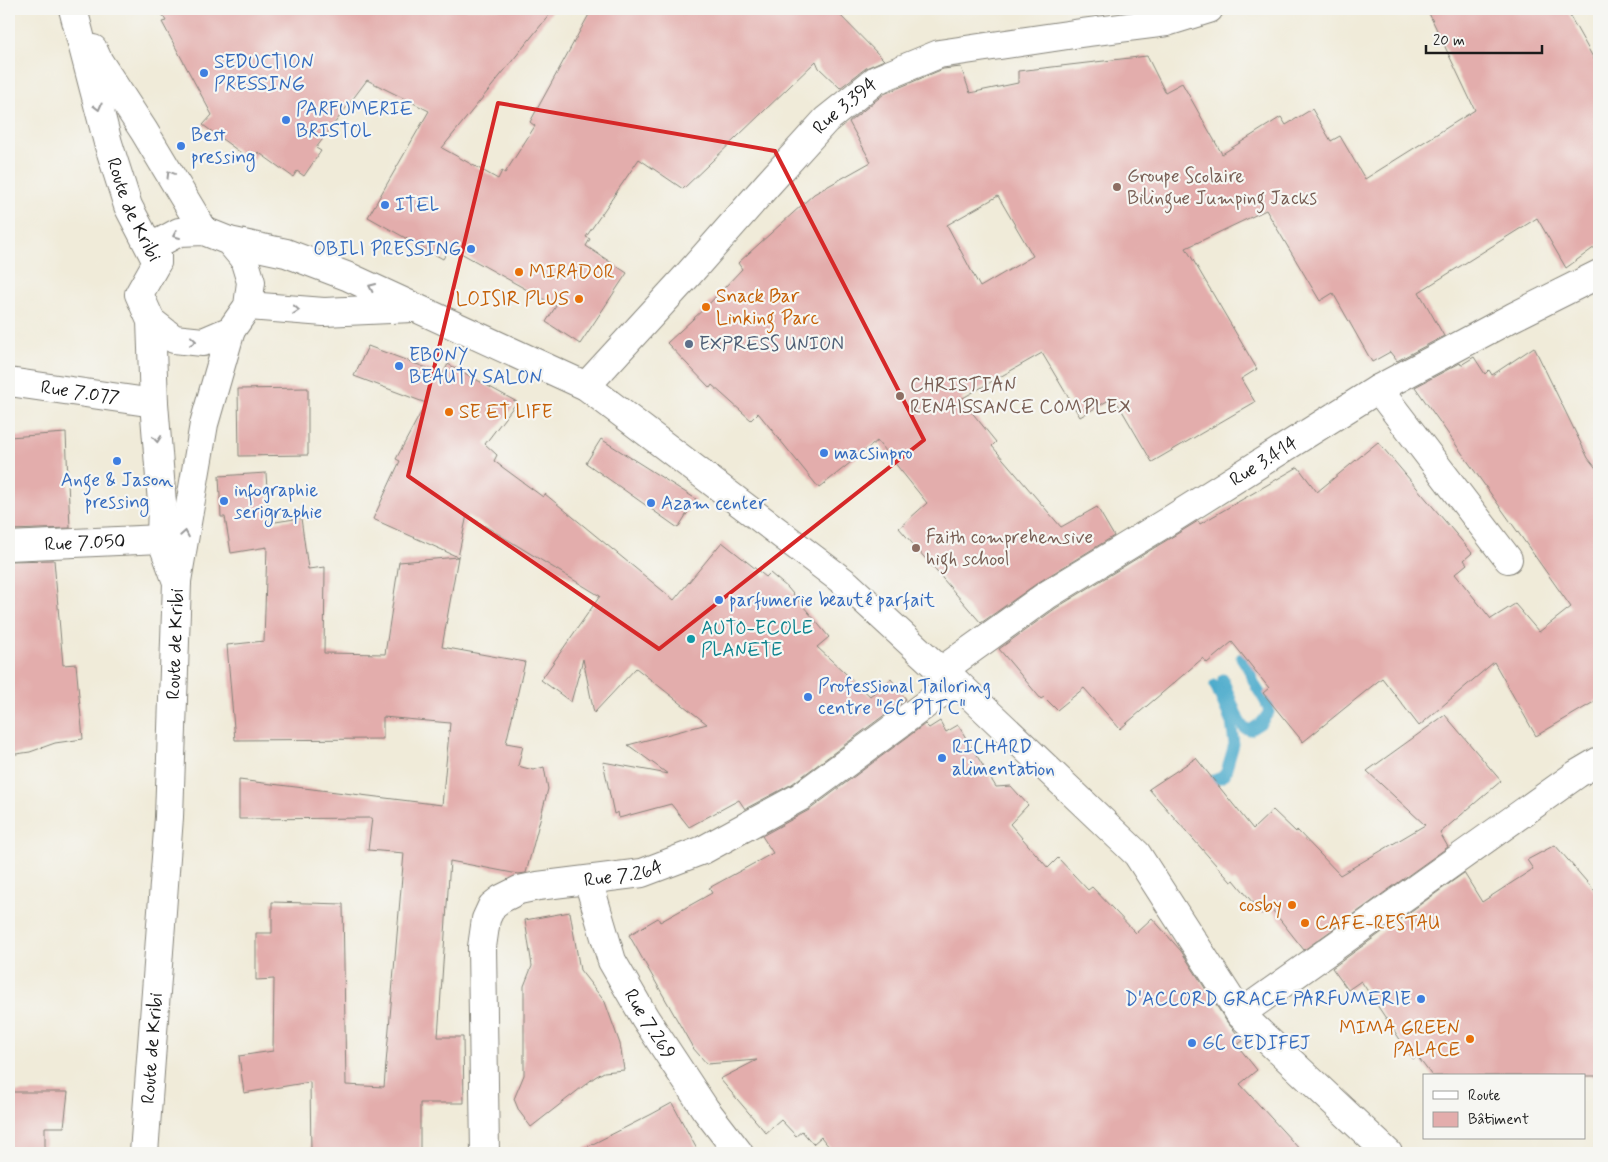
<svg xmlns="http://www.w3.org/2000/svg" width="1608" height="1162" viewBox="0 0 1608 1162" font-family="Mynerve,sans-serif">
<rect width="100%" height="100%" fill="#f6f6f2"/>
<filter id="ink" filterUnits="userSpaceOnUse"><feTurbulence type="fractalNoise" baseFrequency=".02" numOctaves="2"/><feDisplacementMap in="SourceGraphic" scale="10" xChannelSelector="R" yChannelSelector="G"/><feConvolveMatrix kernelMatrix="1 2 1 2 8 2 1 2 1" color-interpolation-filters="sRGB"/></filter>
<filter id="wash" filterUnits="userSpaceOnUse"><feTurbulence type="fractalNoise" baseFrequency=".0096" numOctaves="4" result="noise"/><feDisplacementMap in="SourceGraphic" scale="20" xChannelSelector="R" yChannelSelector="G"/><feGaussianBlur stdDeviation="1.12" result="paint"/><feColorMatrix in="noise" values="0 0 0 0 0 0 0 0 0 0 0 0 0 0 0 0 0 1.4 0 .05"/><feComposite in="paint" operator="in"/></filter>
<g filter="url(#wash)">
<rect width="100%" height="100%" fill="#f0ebd9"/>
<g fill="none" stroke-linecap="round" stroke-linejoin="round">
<g stroke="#4eaccc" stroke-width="11">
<path d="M1223,679L1239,720L1244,728L1250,730L1261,723L1269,712C1267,703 1263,698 1258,690C1251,679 1251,669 1241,658"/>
<polyline points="1214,780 1222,777 1226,772 1234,744 1231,722 1215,685"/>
</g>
</g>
<g id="blocks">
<g fill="#e3adac" fill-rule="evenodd">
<polygon points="159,9 554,9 442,148 498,179 502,171 505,173 535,126 530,122 592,9 834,9 884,60 866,68 840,88 819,68 816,61 683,189 639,159 586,237 590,239 586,246 627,273 580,344 546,322 556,306 450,247 443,259 368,217 429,111 367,80 316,148 321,151 304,176 297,171 293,177 258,152 252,161 203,125 212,115 162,22 166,21"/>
<path d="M1427,9H1566L1599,68V244L1566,268L1537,218L1419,292L1444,336L1397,361L1390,352L1372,362L1333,293L1320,301L1266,210L1186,248L1257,369L1241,379L1255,402L1152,462L1114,397L1080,417L1042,353L961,399L996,442L992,446L1061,527L1097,507L1114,536L1039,582L981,623L899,528L927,503L877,441L819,488L758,413L751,420L712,385L710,388L667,343L706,307L742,269L738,263L814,194L871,162L849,122L884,94L943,69L961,67L970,93L1018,83V71L1147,56L1165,92L1182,83L1222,154L1281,117L1286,125L1312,109L1331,141L1340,136L1365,179L1475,110ZM998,196L1033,256L980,287L947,225Z"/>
<polygon points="368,346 443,374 448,364 517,402 485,444 497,455 494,461 543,497 545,494 674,600 722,542 766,577 770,573 788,588 829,637 817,647 870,696 891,679 906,699 792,784 745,809 739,800 689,827 671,804 619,818 618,812 614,814 603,762 668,774 628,745 707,724 636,668 594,713 583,659 571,702 541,680 600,596 467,515 458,557 373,519 400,461 396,459 426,403 354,376"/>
<polygon points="1534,347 1588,458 1599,472 1599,699 1536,736 1494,662 1419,726 1382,678 1303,742 1263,693 1269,688 1232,642 1207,663 1203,658 1120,729 1084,688 1057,710 1044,697 1041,699 999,649 1056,608 1198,521 1200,524 1298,467 1317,492 1378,442 1472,553 1464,560 1467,564 1455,574 1491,619 1515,604 1539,632 1571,607 1415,387 1460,363 1461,365 1474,357 1485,374 1489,370 1492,375"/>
<polygon points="308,388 308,455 239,456 238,389"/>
<polygon points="66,433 70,528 10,530 9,437"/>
<polygon points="601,439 696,499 678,528 586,463"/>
<polygon points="266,473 269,523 301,518 308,569 325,567 324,653 385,654 399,562 458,557 442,647 525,662 506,743 523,746 518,766 533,770 544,767 548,789 526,873 518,874 450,861 438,1037 463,1037 464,1103 420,1103 420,1153 311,1153 310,1082 244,1093 239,1056 273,1051 274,979 256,980 256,933 272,933 272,902 343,904 346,1085 384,1087 404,853 368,850 372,818 239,819 239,780 442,805 450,723 383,717 383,739 235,740 227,645 264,641 267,547 231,553 225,517 221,517 219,476"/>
<polygon points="54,560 63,665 76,664 83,739 55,743 30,752 9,755 9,561"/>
<polygon points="1445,715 1501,781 1440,833 1448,847 1304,950 1270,907 1262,914 1234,880 1231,882 1149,789 1196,758 1253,829 1273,810 1296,832 1297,830 1340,875 1425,825 1367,771"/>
<polygon points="940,721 946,732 958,725 996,787 1011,786 1028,805 1010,824 1048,868 1058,858 1088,890 1092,887 1136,933 1152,918 1181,951 1227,1022 1243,1041 1237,1045 1257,1070 1240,1084 1303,1153 834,1153 821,1137 813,1144 802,1131 796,1136 781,1120 766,1133 720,1079 757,1060 707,1064 693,1048 629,935 658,918 660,922 712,893 709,888 773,853 762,836 809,810 925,724 929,728"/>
<polygon points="1555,845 1599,896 1599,1076 1432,1076 1417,1056 1413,1059 1361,981 1348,990 1332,968 1464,873 1482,902 1533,869 1527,860"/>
<polygon points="570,912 580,970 605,1002 620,1044 624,1070 604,1072 595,1077 531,1127 519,1111 514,1099 524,1075 524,986 532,966 525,920"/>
<polygon points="9,1092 68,1092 64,1127 45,1127 45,1153 9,1153"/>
<polygon points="672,1103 699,1153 575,1153 652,1114"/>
</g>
</g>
</g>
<g filter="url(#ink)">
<use href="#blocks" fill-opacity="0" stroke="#86847a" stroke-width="1"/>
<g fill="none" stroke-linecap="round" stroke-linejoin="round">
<defs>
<g id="minor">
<path id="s1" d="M9,382L154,403"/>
<path id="s2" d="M586,386L687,276L768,184L826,120L876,80L939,54L1081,33L1167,22L1209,9"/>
<polyline points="1378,389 1508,559"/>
<path id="s3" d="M9,546L161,539"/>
<path id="s4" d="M941,671L1047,595L1170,520L1378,389L1513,317L1599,274"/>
<path id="s5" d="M588,880L612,961L645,1018L705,1109L739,1153"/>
<polyline points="1240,1014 1577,774 1599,761"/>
<path id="s6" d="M485,1153L482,947L486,919L492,906L501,899L519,890L538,886L642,873L703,850L800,797L956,682"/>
</g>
<g id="major">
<path id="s7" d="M73,9L108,143L128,206L157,262"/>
<polyline points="93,49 99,62 144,131 204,231"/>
<polyline points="229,241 286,253 349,277 586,386 848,585 941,671 956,682 1137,854 1240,1014 1388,1153"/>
<polyline points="248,306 324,312 412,308"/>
<polyline points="177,581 204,424 231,330"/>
<path id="s8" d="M144,1153L169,817L177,582L161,539L162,503L154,403L151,321L139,294L157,262V244L179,232L204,231L229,241L244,259L251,282L248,306L231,330L203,342L174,339L151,321"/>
</g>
</defs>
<use href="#minor" stroke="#86847a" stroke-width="30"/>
<use href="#major" stroke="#86847a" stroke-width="30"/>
<use href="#minor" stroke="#fff" stroke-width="28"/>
<use href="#major" stroke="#fff" stroke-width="28"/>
</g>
<defs><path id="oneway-chevron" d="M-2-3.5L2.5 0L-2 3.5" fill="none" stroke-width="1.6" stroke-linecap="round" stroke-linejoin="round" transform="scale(1.25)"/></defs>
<g stroke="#999">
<use href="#oneway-chevron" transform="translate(98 107) rotate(76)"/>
<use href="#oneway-chevron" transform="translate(170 174) rotate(-121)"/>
<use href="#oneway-chevron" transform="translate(176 235) rotate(157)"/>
<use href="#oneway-chevron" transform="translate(372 287) rotate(-155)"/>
<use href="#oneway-chevron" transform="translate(296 310) rotate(4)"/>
<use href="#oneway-chevron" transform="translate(193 341) rotate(6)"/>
<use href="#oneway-chevron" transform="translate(157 439) rotate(85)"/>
<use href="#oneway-chevron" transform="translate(185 534) rotate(-80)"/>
</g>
</g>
<path fill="none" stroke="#d62828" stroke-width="4" stroke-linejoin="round" d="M498,103L775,151L924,440L659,649L408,476Z"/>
<g fill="#3f7fe0" stroke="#f6f6f2" stroke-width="2">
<circle cx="204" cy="73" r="5"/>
<circle cx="286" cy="120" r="5"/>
<circle cx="181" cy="146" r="5"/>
<circle cx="385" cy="205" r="5"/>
<circle cx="471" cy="249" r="5"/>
<circle cx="399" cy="366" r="5"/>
<circle cx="824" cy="453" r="5"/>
<circle cx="117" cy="461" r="5"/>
<circle cx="224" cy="501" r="5"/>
<circle cx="651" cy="503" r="5"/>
<circle cx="719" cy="600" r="5"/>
<circle cx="808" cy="697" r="5"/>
<circle cx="942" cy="758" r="5"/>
<circle cx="1421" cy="999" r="5"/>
<circle cx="1192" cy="1043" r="5"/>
</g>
<g fill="#8d6e63" stroke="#f6f6f2" stroke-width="2">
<circle cx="1117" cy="187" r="5"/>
<circle cx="900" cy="396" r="5"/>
<circle cx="916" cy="548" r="5"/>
</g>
<g fill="#e8710a" stroke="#f6f6f2" stroke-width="2">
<circle cx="519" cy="272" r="5"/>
<circle cx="579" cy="299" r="5"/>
<circle cx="706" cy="307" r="5"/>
<circle cx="449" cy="412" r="5"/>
<circle cx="1292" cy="905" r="5"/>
<circle cx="1305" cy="923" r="5"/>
<circle cx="1470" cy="1039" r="5"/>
</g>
<circle fill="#5c6f8a" stroke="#f6f6f2" stroke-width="2" cx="689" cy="344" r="5"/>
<circle fill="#0f9aa8" stroke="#f6f6f2" stroke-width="2" cx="691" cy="639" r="5"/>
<g text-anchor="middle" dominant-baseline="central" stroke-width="4.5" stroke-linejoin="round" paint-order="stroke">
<g font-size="19" fill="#366cbe" stroke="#f6f6f2" text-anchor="start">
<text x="214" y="62">SEDUCTION<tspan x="214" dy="22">PRESSING</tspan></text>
<text x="296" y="109">PARFUMERIE<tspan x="296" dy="22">BRISTOL</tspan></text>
<text x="191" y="135">Best<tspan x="191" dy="22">pressing</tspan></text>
<text x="395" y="205">ITEL</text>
<text x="461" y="249" text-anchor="end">OBILI PRESSING</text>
<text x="409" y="355">EBONY<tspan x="409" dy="22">BEAUTY SALON</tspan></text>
<text x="834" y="453">macsinpro</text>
<text x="117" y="480" text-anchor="middle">Ange &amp; Jason<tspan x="117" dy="22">pressing</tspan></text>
<text x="234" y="490">infographie<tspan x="234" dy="22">serigraphie</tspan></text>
<text x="661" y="503">Azam center</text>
<text x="729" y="600">parfumerie beauté parfait</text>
<text x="818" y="686">Professional Tailoring<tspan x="818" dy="22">centre "GC PTTC"</tspan></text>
<text x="952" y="747">RICHARD<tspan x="952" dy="22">alimentation</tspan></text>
<text x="1411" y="999" text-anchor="end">D'ACCORD GRACE PARFUMERIE</text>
<text x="1202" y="1043">GC CEDIFEJ</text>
</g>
<g font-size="19" fill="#1c1c1c" stroke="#f6f6f2">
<text stroke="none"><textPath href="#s2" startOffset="382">Rue 3.394</textPath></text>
<text stroke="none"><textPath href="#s7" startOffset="210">Route de Kribi</textPath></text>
<text stroke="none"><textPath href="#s1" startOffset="72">Rue 7.077</textPath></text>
<text stroke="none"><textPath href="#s4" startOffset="385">Rue 3.414</textPath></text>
<text stroke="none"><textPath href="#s3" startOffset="76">Rue 7.050</textPath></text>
<text stroke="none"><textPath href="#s8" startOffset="510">Route de Kribi</textPath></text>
<text stroke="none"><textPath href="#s6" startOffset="386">Rue 7.264</textPath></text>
<text stroke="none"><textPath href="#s5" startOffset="158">Rue 7.269</textPath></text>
<text stroke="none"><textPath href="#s8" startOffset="105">Route de Kribi</textPath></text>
</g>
<g font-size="19" fill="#785e54" stroke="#f6f6f2" text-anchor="start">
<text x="1127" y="176">Groupe Scolaire<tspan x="1127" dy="22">Bilingue Jumping Jacks</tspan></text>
<text x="910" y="385">CHRISTIAN<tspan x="910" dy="22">RENAISSANCE COMPLEX</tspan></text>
<text x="926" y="537">Faith comprehensive<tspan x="926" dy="22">high school</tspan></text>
</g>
<g font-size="19" fill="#c56008" stroke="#f6f6f2" text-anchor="start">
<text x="529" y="272">MIRADOR</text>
<text x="716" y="296">Snack Bar<tspan x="716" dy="22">Linking Parc</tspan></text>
<text x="569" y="299" text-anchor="end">LOISIR PLUS</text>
<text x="459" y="412">SE ET LIFE</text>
<text x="1282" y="905" text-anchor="end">cosby</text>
<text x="1315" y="923">CAFE-RESTAU</text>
<text x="1460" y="1028" text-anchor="end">MIMA GREEN<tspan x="1460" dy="22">PALACE</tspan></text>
</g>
<g font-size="19" fill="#4e5e75" stroke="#f6f6f2" text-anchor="start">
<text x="699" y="344">EXPRESS UNION</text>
</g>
<g font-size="19" fill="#0d838f" stroke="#f6f6f2" text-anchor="start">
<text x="701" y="628">AUTO-ECOLE<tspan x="701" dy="22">PLANETE</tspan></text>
</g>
</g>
<rect width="1608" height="1162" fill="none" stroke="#f6f6f2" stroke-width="30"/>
<rect x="1423" y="1074" width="162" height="65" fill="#f6f6f2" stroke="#9f9f9c"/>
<rect x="1433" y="1091" width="25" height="8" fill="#ffffff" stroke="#9f9f9c"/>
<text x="1468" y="1100" font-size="15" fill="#1c1c1c">Route</text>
<rect x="1433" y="1112" width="25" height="15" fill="#e3adac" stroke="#9f9f9c"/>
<text x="1468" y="1124" font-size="15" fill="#1c1c1c">Bâtiment</text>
<path d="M1426 45v8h116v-8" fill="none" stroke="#1c1c1c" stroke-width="2.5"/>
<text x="1433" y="45" font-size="15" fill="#1c1c1c" stroke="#f6f6f2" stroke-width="4" paint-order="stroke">20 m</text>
</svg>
